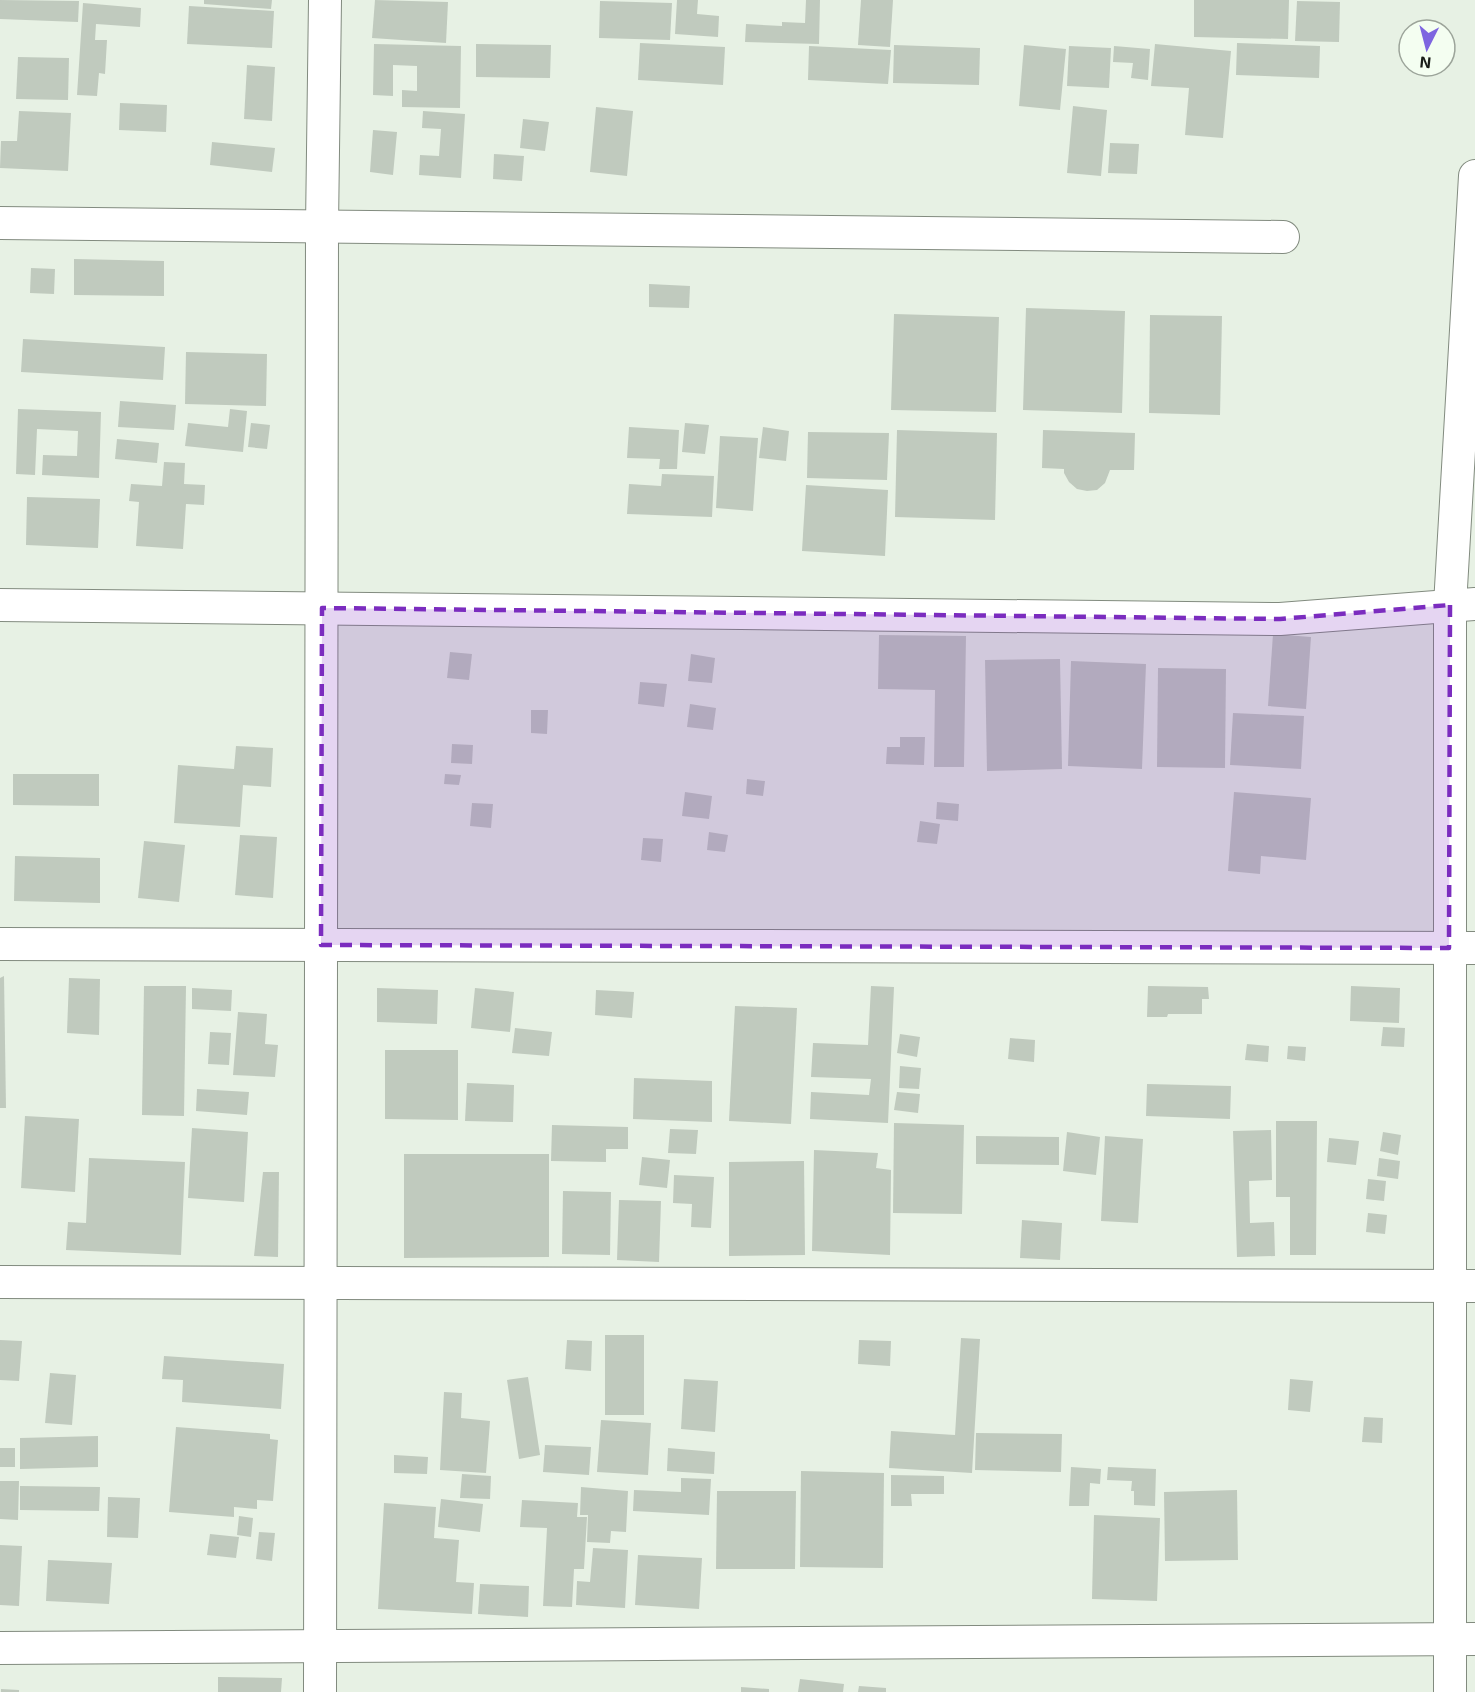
<svg xmlns="http://www.w3.org/2000/svg" width="1475" height="1692" viewBox="0 0 1475 1692" font-family="'Exo 2',sans-serif">
<rect width="100%" height="100%" fill="#e7f1e4"/>
<g fill="#c0cabe">
<polygon points="0,0 79,1 78,22 0,19"/>
<polygon points="204,0 272,0 271,9 204,4"/>
<polygon points="375,0 448,2 446,43 372,38"/>
<polygon points="677,0 698,0 697,14 719,16 718,37 675,34"/>
<polygon points="806,0 820,0 819,44 745,42 746,24 782,26 782,22 805,23"/>
<polygon points="861,0 893,0 890,47 858,45"/>
<polygon points="1194,0 1289,0 1288,39 1194,37"/>
<polygon points="600,1 672,3 670,40 599,38"/>
<polygon points="1297,1 1340,2 1339,42 1295,41"/>
<polygon points="83,3 141,8 140,27 96,24 95,40 107,40 105,74 99,73 97,96 77,95"/>
<polygon points="189,6 274,11 272,48 187,44"/>
<polygon points="640,43 725,47 723,85 638,80"/>
<polygon points="1237,43 1320,46 1319,78 1236,75"/>
<polygon points="374,44 461,46 460,108 402,107 402,90 417,91 417,66 393,65 393,96 373,95"/>
<polygon points="476,44 551,45 550,78 476,77"/>
<polygon points="1155,44 1231,51 1223,138 1185,135 1189,88 1151,86"/>
<polygon points="894,45 980,48 979,85 893,83"/>
<polygon points="1024,45 1066,49 1060,110 1019,106"/>
<polygon points="809,46 891,50 888,84 808,80"/>
<polygon points="1069,46 1111,48 1109,88 1067,86"/>
<polygon points="1114,46 1150,49 1148,80 1131,78 1133,63 1113,62"/>
<polygon points="18,57 69,58 68,100 16,99"/>
<polygon points="247,65 275,67 272,121 244,119"/>
<polygon points="120,103 167,105 166,132 119,130"/>
<polygon points="1073,106 1107,110 1101,176 1067,173"/>
<polygon points="596,107 633,111 627,176 590,172"/>
<polygon points="19,111 71,113 68,171 0,168 1,141 17,141"/>
<polygon points="423,111 465,114 461,178 419,175 420,155 439,156 441,129 422,128"/>
<polygon points="523,119 549,122 545,151 520,148"/>
<polygon points="373,130 397,132 393,175 370,172"/>
<polygon points="212,142 275,148 272,172 210,165"/>
<polygon points="1110,143 1139,144 1137,174 1108,173"/>
<polygon points="494,154 524,156 522,181 493,179"/>
<polygon points="74,259 164,261 164,296 74,295"/>
<polygon points="31,268 55,269 54,294 30,293"/>
<polygon points="649,284 690,286 689,308 649,307"/>
<polygon points="1026,308 1125,311 1122,413 1023,410"/>
<polygon points="894,314 999,317 996,412 891,410"/>
<polygon points="1150,315 1222,316 1220,415 1149,413"/>
<polygon points="23,339 165,347 163,380 21,372"/>
<polygon points="186,352 267,354 266,406 185,404"/>
<polygon points="120,401 176,405 174,430 118,427"/>
<polygon points="18,409 101,412 99,478 42,475 43,455 77,456 78,431 37,429 35,475 16,474"/>
<polygon points="230,409 247,411 243,452 185,446 188,423 228,427"/>
<polygon points="251,423 270,425 267,449 248,447"/>
<polygon points="685,423 709,425 705,454 682,452"/>
<polygon points="629,427 679,430 677,469 659,469 660,459 627,458"/>
<polygon points="763,427 789,431 786,461 759,458"/>
<polygon points="897,430 997,433 995,520 895,517"/>
<polygon points="1043,430 1135,433 1134,470 1110,470 1105,483 1097,490 1087,491 1077,489 1069,482 1064,473 1064,469 1042,468"/>
<polygon points="808,432 889,433 887,480 807,478"/>
<polygon points="720,436 758,438 753,511 716,508"/>
<polygon points="117,439 159,443 157,463 115,459"/>
<polygon points="164,462 185,463 184,484 205,485 204,505 186,504 183,549 136,546 139,502 129,501 131,484 162,486"/>
<polygon points="662,474 714,476 712,517 627,514 629,484 661,486"/>
<polygon points="806,485 888,490 885,556 802,551"/>
<polygon points="27,497 100,499 98,548 26,545"/>
<polygon points="1273,634 1311,637 1306,709 1268,706"/>
<polygon points="879,635 966,636 964,767 934,767 935,690 878,689"/>
<polygon points="450,652 472,654 469,680 447,678"/>
<polygon points="691,654 715,658 712,683 688,681"/>
<polygon points="1060,659 1062,769 987,771 985,660"/>
<polygon points="1071,661 1146,664 1142,769 1068,766"/>
<polygon points="1158,668 1226,669 1225,768 1157,767"/>
<polygon points="640,682 667,684 664,707 638,704"/>
<polygon points="690,704 716,708 713,730 687,727"/>
<polygon points="531,710 548,710 547,734 531,733"/>
<polygon points="1233,713 1304,716 1301,769 1230,765"/>
<polygon points="900,737 925,737 924,765 886,764 887,747 900,747"/>
<polygon points="452,744 473,745 472,764 451,763"/>
<polygon points="236,746 273,748 271,787 243,785 240,827 174,823 178,765 234,769"/>
<polygon points="13,774 99,774 99,806 13,805"/>
<polygon points="445,774 461,775 459,785 444,784"/>
<polygon points="747,779 765,781 763,796 746,794"/>
<polygon points="685,792 712,796 709,819 682,816"/>
<polygon points="1234,792 1311,798 1306,860 1261,856 1260,874 1228,871"/>
<polygon points="937,802 959,804 958,821 936,819"/>
<polygon points="472,803 493,804 491,828 470,826"/>
<polygon points="920,821 940,824 937,844 917,842"/>
<polygon points="709,832 728,835 725,852 707,850"/>
<polygon points="240,835 277,837 273,898 235,895"/>
<polygon points="643,838 663,839 661,862 641,860"/>
<polygon points="144,841 185,845 179,902 138,898"/>
<polygon points="15,856 100,858 100,903 14,901"/>
<polygon points="4,976 6,1108 0,1108 0,978"/>
<polygon points="69,978 100,979 99,1035 67,1033"/>
<polygon points="144,986 186,986 184,1116 142,1115"/>
<polygon points="871,986 894,987 888,1123 810,1119 811,1092 869,1095 871,1079 811,1077 813,1043 868,1045"/>
<polygon points="1148,986 1208,987 1209,999 1202,999 1202,1014 1168,1014 1167,1017 1147,1017"/>
<polygon points="1351,986 1400,988 1399,1023 1350,1021"/>
<polygon points="192,988 232,990 231,1011 192,1009"/>
<polygon points="377,988 438,990 437,1024 377,1022"/>
<polygon points="475,988 514,992 510,1032 471,1028"/>
<polygon points="596,990 634,992 632,1018 595,1015"/>
<polygon points="735,1006 797,1008 791,1124 729,1121"/>
<polygon points="238,1012 267,1014 265,1044 278,1045 275,1077 233,1075"/>
<polygon points="1383,1027 1405,1028 1404,1047 1381,1046"/>
<polygon points="515,1028 552,1032 549,1056 512,1053"/>
<polygon points="210,1032 231,1033 229,1065 208,1064"/>
<polygon points="900,1034 920,1037 917,1057 897,1053"/>
<polygon points="1010,1038 1035,1040 1034,1062 1008,1059"/>
<polygon points="1247,1044 1269,1046 1268,1062 1245,1060"/>
<polygon points="1288,1046 1306,1047 1305,1061 1287,1059"/>
<polygon points="385,1050 458,1050 458,1120 385,1119"/>
<polygon points="900,1066 921,1068 919,1089 899,1088"/>
<polygon points="634,1078 712,1081 712,1122 633,1119"/>
<polygon points="467,1083 514,1085 513,1122 465,1121"/>
<polygon points="1147,1084 1231,1086 1230,1119 1146,1116"/>
<polygon points="197,1089 249,1092 247,1115 196,1111"/>
<polygon points="897,1092 920,1094 918,1113 894,1110"/>
<polygon points="25,1116 79,1119 75,1192 21,1188"/>
<polygon points="1276,1121 1317,1121 1316,1255 1290,1255 1290,1197 1276,1197"/>
<polygon points="894,1123 964,1125 962,1214 893,1213"/>
<polygon points="552,1125 628,1127 628,1149 606,1149 606,1162 551,1161"/>
<polygon points="192,1128 248,1132 244,1202 188,1198"/>
<polygon points="670,1129 698,1130 696,1154 668,1153"/>
<polygon points="1271,1130 1272,1180 1249,1181 1250,1223 1274,1222 1275,1256 1237,1257 1233,1131"/>
<polygon points="1067,1132 1100,1137 1096,1175 1063,1171"/>
<polygon points="1383,1132 1401,1135 1398,1155 1380,1151"/>
<polygon points="976,1136 1059,1137 1059,1165 976,1164"/>
<polygon points="1105,1136 1143,1139 1138,1223 1101,1221"/>
<polygon points="1329,1138 1359,1141 1356,1165 1327,1162"/>
<polygon points="814,1150 878,1153 876,1168 891,1170 890,1255 812,1251"/>
<polygon points="404,1154 549,1154 549,1257 404,1258"/>
<polygon points="642,1157 670,1160 667,1188 639,1185"/>
<polygon points="89,1158 185,1162 181,1255 66,1250 68,1222 86,1223"/>
<polygon points="1379,1158 1400,1161 1398,1179 1377,1176"/>
<polygon points="804,1161 805,1255 729,1256 729,1162"/>
<polygon points="263,1172 279,1172 278,1257 254,1256"/>
<polygon points="674,1175 714,1177 711,1228 691,1227 692,1204 673,1203"/>
<polygon points="1368,1179 1386,1181 1384,1201 1366,1199"/>
<polygon points="563,1191 611,1192 610,1255 562,1254"/>
<polygon points="619,1200 661,1201 659,1262 617,1260"/>
<polygon points="1368,1213 1387,1215 1385,1234 1366,1232"/>
<polygon points="1022,1220 1062,1223 1060,1260 1020,1258"/>
<rect x="605" y="1335" width="39" height="80"/>
<polygon points="961,1338 980,1339 972,1473 889,1468 891,1431 955,1435"/>
<polygon points="0,1340 22,1341 19,1381 0,1380"/>
<polygon points="567,1340 592,1341 591,1371 565,1369"/>
<polygon points="859,1340 891,1341 890,1366 858,1364"/>
<polygon points="164,1356 284,1364 281,1409 182,1402 183,1380 162,1379"/>
<polygon points="50,1373 76,1375 72,1425 45,1423"/>
<polygon points="528,1377 540,1455 519,1459 507,1380"/>
<polygon points="684,1379 718,1381 715,1432 681,1429"/>
<polygon points="1290,1379 1313,1381 1310,1412 1288,1410"/>
<polygon points="444,1392 462,1393 461,1418 490,1421 486,1473 440,1470"/>
<polygon points="1364,1417 1383,1418 1382,1443 1362,1442"/>
<polygon points="601,1420 651,1423 648,1475 597,1472"/>
<polygon points="176,1427 270,1434 270,1439 278,1440 273,1501 257,1500 257,1509 234,1507 234,1517 169,1512"/>
<polygon points="976,1433 1062,1434 1061,1472 975,1470"/>
<polygon points="98,1436 98,1467 20,1469 20,1438"/>
<polygon points="545,1445 591,1447 589,1475 543,1472"/>
<rect x="0" y="1448" width="15" height="19"/>
<polygon points="668,1448 715,1452 714,1474 667,1471"/>
<polygon points="394,1455 428,1457 427,1474 394,1473"/>
<polygon points="1071,1467 1101,1469 1100,1484 1090,1483 1089,1506 1069,1506"/>
<polygon points="1108,1467 1156,1469 1155,1506 1134,1505 1134,1491 1131,1491 1132,1481 1107,1480"/>
<polygon points="801,1471 884,1473 883,1568 800,1567"/>
<polygon points="462,1474 491,1476 490,1499 460,1498"/>
<polygon points="891,1475 944,1476 944,1494 911,1494 912,1506 891,1506"/>
<polygon points="681,1478 711,1479 709,1515 633,1511 634,1490 681,1492"/>
<polygon points="0,1481 19,1481 18,1520 0,1519"/>
<polygon points="20,1486 100,1487 99,1511 20,1510"/>
<polygon points="581,1487 628,1491 626,1532 611,1531 610,1543 587,1542 588,1515 580,1515"/>
<polygon points="1237,1490 1238,1560 1165,1561 1164,1492"/>
<polygon points="717,1491 796,1491 795,1569 716,1569"/>
<polygon points="108,1497 140,1498 138,1538 107,1537"/>
<polygon points="441,1499 483,1504 480,1532 438,1527"/>
<polygon points="522,1500 578,1503 577,1517 587,1517 584,1569 574,1569 572,1607 543,1606 547,1528 520,1527"/>
<polygon points="384,1503 436,1507 434,1538 459,1540 456,1582 474,1583 472,1614 378,1609"/>
<polygon points="1094,1515 1160,1518 1157,1601 1092,1599"/>
<polygon points="239,1516 253,1518 251,1537 237,1535"/>
<polygon points="259,1532 275,1533 272,1561 256,1559"/>
<polygon points="210,1534 239,1537 236,1558 207,1555"/>
<polygon points="0,1545 22,1546 19,1606 0,1605"/>
<polygon points="593,1548 628,1550 625,1608 576,1605 577,1581 590,1582"/>
<polygon points="638,1555 702,1558 699,1609 635,1605"/>
<polygon points="48,1560 112,1563 109,1604 46,1601"/>
<polygon points="480,1584 529,1586 528,1617 478,1614"/>
<polygon points="218,1677 282,1678 281,1692 218,1692"/>
<polygon points="800,1679 844,1684 843,1692 798,1692"/>
<polygon points="859,1686 886,1688 886,1692 858,1692"/>
<polygon points="741,1687 769,1689 769,1692 741,1692"/>
<polygon points="1,1689 19,1690 19,1692 1,1692"/>
</g>
<g fill="none" stroke-linecap="round" stroke-linejoin="round">
<defs>
<g id="minor">
<polyline points="0,223 1283,237"/>
<polyline points="0,605 1280,619 1475,604"/>
<polyline points="0,944 1475,948"/>
<polyline points="0,1282 1475,1286"/>
<polyline points="0,1648 1475,1639"/>
<polyline points="320,1692 322,226 325,0"/>
<polyline points="1450,1692 1450,605 1475,176"/>
</g>
</defs>
<use href="#minor" stroke="#828b7f" stroke-width="34"/>
<use href="#minor" stroke="#fff" stroke-width="32"/>
</g>
<path fill="#7b2cbf" fill-opacity="0.2" stroke="#7b2cbf" stroke-width="4.5" stroke-dasharray="12 8" stroke-linejoin="round" d="M1450,605L1449,948L321,945L322,608L1280,619Z"/>
<g transform="translate(1427 48) rotate(186)"><circle r="28" fill="#f4fef1" stroke="#9ca49a" stroke-width="1.5"/>
<path d="M0-4.5L10 22L0 15L-10 22Z" fill="#7e65e0"/>
<text y="-9" font-size="16" font-weight="bold" text-anchor="middle" fill="#191c18">N</text>
</g>
</svg>
